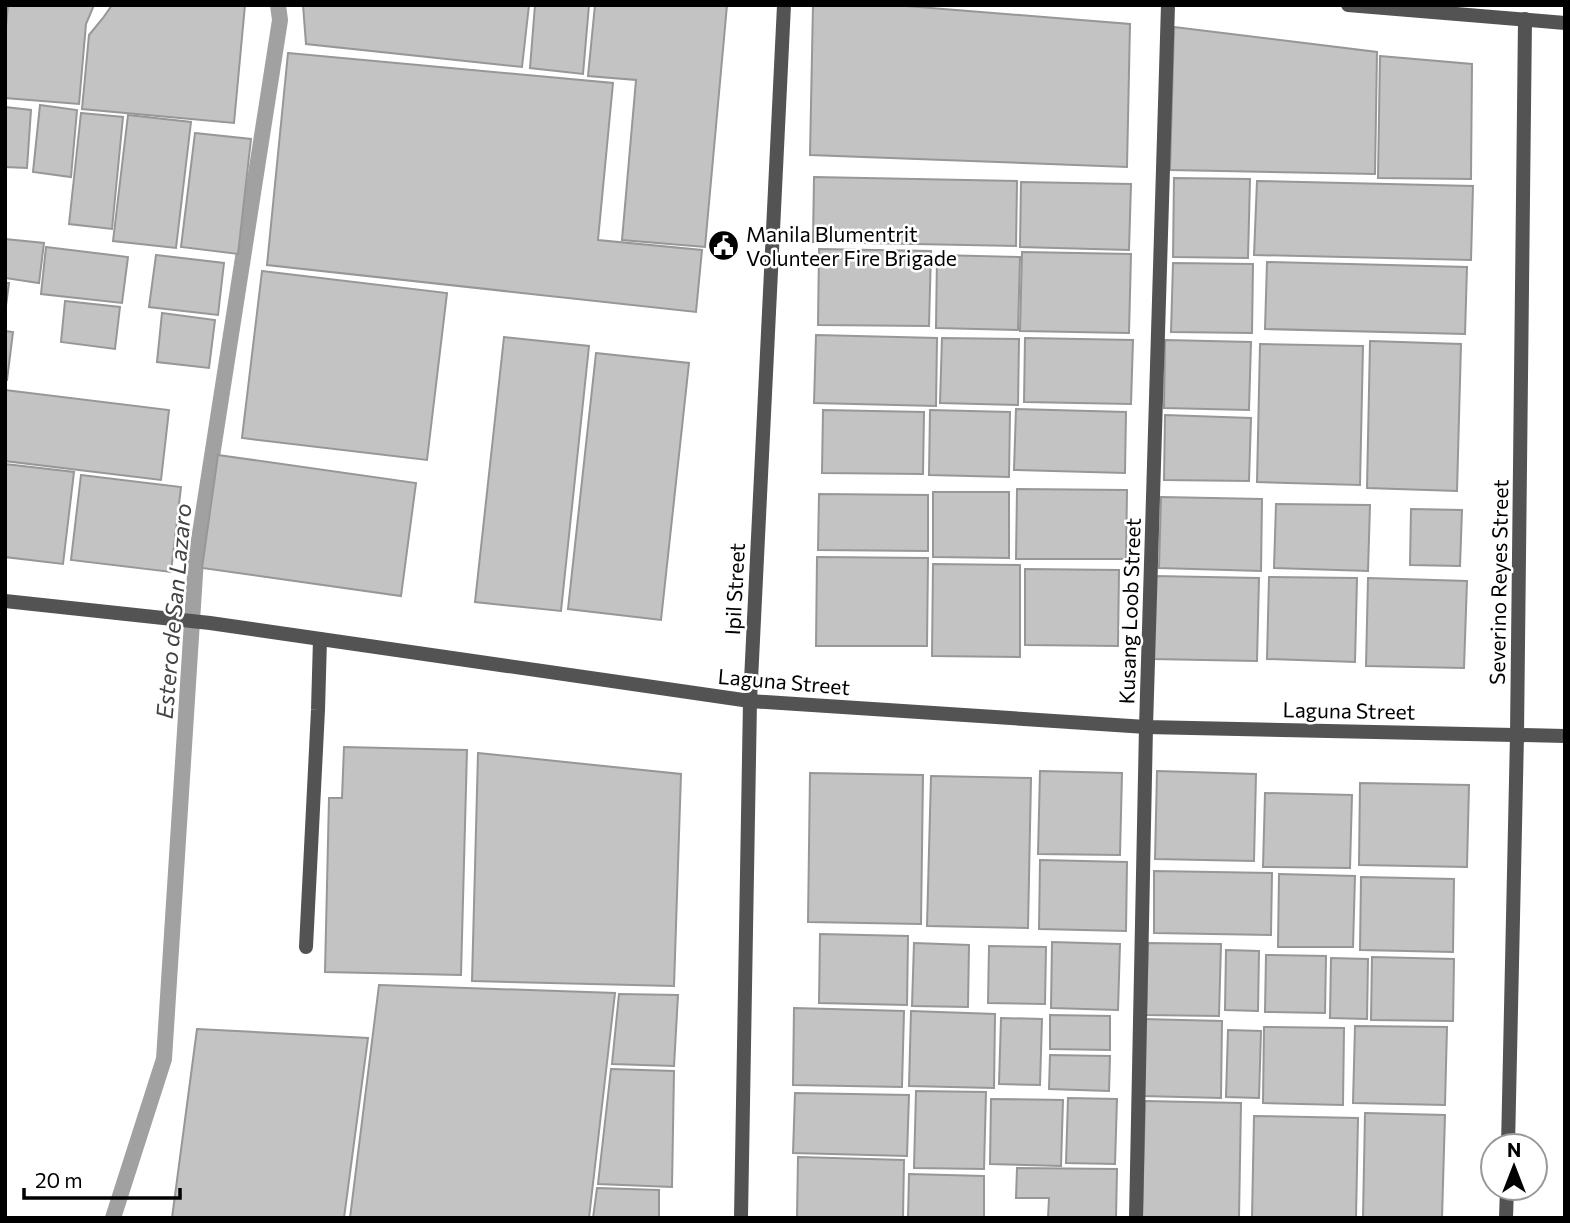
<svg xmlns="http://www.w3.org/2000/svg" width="1570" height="1223" viewBox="0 0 1570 1223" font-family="Commissioner,sans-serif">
<rect width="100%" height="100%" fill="#fff"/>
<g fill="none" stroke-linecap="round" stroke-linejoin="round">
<polyline stroke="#a1a1a1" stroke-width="16" points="113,1218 164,1059 196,559 280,20 278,5"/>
</g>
<g fill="#c3c3c3" stroke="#979797" stroke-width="2">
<polygon points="8,5 94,5 86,24 79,104 5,98 5,38"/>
<polygon points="112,5 245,5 234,123 82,109 89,35 103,18"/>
<polygon points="303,5 529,5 522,67 306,44"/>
<polygon points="535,5 589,5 583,74 530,68"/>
<polygon points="595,5 727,5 705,247 622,240 636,80 588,76"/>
<polygon points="813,5 894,5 1130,24 1127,167 810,155"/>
<polygon points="1174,27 1377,52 1375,174 1170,170"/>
<polygon points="288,53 613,83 598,240 702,250 696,312 267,265"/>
<polygon points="1380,56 1472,64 1471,179 1378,178"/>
<polygon points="40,105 77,110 71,177 33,172"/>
<polygon points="5,107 31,110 27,168 5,167"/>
<polygon points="81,113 123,117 112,229 69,224"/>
<polygon points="128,115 191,122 176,248 113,241"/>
<polygon points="195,133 251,139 238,254 181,247"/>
<polygon points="814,177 1017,181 1016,246 813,242"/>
<polygon points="1174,178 1250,179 1248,258 1173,257"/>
<polygon points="1257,181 1473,186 1471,260 1254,255"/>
<polygon points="1021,182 1131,184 1129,250 1020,247"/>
<polygon points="5,239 44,243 39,283 5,278"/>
<polygon points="46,247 128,257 122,303 41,294"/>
<polygon points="819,249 931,251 929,326 818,325"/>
<polygon points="1022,252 1131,254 1129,333 1020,331"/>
<polygon points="156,255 224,263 218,315 149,307"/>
<polygon points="937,255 1020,257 1018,330 936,328"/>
<polygon points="1267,262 1467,267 1465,334 1265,329"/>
<polygon points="1173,263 1253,264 1252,333 1171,332"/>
<polygon points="262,271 447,293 427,460 242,438"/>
<polygon points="5,283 9,283 5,313"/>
<polygon points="65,301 120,307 115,349 61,342"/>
<polygon points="162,313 215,320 209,368 157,362"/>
<polygon points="5,331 13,332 7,380 5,380"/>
<polygon points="816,335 937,338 936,406 814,403"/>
<polygon points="504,337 589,346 561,611 475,602"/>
<polygon points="942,338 1019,339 1018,405 940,403"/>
<polygon points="1025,338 1133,340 1131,404 1024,402"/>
<polygon points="1165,340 1251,342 1249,410 1164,408"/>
<polygon points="1370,341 1461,344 1457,491 1367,488"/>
<polygon points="1260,344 1363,346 1360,485 1257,482"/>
<polygon points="596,353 689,363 661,620 568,609"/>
<polygon points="5,390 169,410 161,480 5,461"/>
<polygon points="1016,409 1126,412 1125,473 1014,470"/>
<polygon points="823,410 924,412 923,474 822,473"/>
<polygon points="930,410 1010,412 1009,477 929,475"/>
<polygon points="1165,415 1251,418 1249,481 1164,480"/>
<polygon points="218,455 416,483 401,596 202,568"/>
<polygon points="5,464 74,472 63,564 5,557"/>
<polygon points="81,475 181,487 171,572 71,560"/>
<polygon points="1017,489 1127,490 1126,559 1016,559"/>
<polygon points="933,492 1009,492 1009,558 933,557"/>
<polygon points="819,494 928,495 928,551 818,550"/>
<polygon points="1161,497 1262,499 1261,571 1159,568"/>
<polygon points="1276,504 1370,505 1368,571 1274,568"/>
<polygon points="1411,509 1462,510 1460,566 1410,565"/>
<polygon points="817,557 928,558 927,646 816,646"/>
<polygon points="933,564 1020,565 1020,657 932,656"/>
<polygon points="1025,569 1119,570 1118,646 1025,645"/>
<polygon points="1154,576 1259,578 1257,661 1152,659"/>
<polygon points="1269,577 1357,578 1355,662 1267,659"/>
<polygon points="1368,578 1467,581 1464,668 1366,666"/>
<polygon points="344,747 467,750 461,975 325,972 329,798 342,798"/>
<polygon points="478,753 681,774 674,986 472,981"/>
<polygon points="1040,771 1122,773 1120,855 1038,854"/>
<polygon points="1157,771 1256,774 1254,861 1155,859"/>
<polygon points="810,773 923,775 921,924 808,922"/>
<polygon points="931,776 1031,778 1028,928 927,926"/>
<polygon points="1360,783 1469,785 1467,867 1359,865"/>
<polygon points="1265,793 1352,795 1350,868 1263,867"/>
<polygon points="1040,860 1127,862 1126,931 1039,929"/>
<polygon points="1154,871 1272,873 1271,935 1154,933"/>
<polygon points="1279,874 1355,876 1353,947 1278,947"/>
<polygon points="1361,877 1454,879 1453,952 1360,950"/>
<polygon points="820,934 908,936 907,1005 819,1003"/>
<polygon points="1052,942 1120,944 1118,1010 1051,1008"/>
<polygon points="914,943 969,945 968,1007 912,1006"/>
<polygon points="1148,943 1221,944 1219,1016 1146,1015"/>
<polygon points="989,946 1046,947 1045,1004 988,1003"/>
<polygon points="1226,950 1259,951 1258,1011 1225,1010"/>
<polygon points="1266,955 1326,956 1325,1013 1265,1012"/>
<polygon points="1372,957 1454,959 1453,1021 1371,1020"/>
<polygon points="1331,958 1368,959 1367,1019 1330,1018"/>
<polygon points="379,985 615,993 589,1218 350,1218"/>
<polygon points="619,994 678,995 674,1066 612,1064"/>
<polygon points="794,1008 904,1011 902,1087 793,1085"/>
<polygon points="911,1011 995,1014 994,1088 909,1086"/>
<polygon points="1050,1015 1110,1016 1110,1050 1050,1049"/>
<polygon points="1001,1018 1042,1019 1040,1085 999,1084"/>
<polygon points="1143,1019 1222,1021 1221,1098 1142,1096"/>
<polygon points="1355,1026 1447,1027 1445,1105 1353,1103"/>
<polygon points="1264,1027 1344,1028 1343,1105 1263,1103"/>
<polygon points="197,1029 368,1038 344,1218 172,1218"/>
<polygon points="1228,1030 1261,1031 1259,1098 1226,1097"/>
<polygon points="1050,1055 1110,1056 1109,1091 1049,1089"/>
<polygon points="611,1069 674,1071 672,1187 598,1184"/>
<polygon points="916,1091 986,1092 984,1169 914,1168"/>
<polygon points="795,1093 909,1095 907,1156 793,1153"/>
<polygon points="1068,1098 1117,1099 1115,1164 1066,1163"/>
<polygon points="991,1099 1063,1100 1061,1166 990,1164"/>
<polygon points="1145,1101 1241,1103 1239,1218 1142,1218"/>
<polygon points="1365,1113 1445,1115 1442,1218 1363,1218"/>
<polygon points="1254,1116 1358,1118 1356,1218 1252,1218"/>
<polygon points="798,1157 904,1160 903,1218 797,1218"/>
<polygon points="1017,1168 1117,1169 1116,1218 1048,1218 1049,1198 1016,1198"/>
<polygon points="909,1174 984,1176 984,1218 908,1218"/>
<polygon points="597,1188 659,1190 659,1218 593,1218"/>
</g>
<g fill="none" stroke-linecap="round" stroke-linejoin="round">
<g stroke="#535353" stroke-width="14">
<polyline points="306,947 318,710 320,639"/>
<polyline points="1136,1218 1146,727 1168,5"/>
</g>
<g stroke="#535353" stroke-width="14">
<polyline points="1348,5 1565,23"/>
<polyline points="5,601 210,623 750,701 1146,727 1565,736"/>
<polyline points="1508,1146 1517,735 1525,19"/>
<polyline points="741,1218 750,701 784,5"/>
<polyline points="1506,1218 1507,1188"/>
</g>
</g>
<defs>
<symbol id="civic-disc" viewBox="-11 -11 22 22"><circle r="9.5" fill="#000" stroke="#fff"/><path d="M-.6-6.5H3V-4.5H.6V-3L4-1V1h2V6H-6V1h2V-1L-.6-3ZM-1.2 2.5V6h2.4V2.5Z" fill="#fff"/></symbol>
</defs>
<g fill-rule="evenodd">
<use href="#civic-disc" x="706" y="228" width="35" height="35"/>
</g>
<g text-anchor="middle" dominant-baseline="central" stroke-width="5" stroke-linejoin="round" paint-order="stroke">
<g font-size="21" fill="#000" stroke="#fff" text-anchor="start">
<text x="746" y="233">Manila Blumentrit<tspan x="746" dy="24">Volunteer Fire Brigade</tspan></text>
</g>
<g font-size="21" fill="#000" stroke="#fff">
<text transform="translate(1498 582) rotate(-89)">Severino Reyes Street</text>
<text transform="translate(734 589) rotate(-87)">Ipil Street</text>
<text transform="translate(1129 611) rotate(-88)">Kusang Loob Street</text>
<text transform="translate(784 681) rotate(5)">Laguna Street</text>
<text transform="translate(1349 710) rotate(1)">Laguna Street</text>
</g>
<g font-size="23" font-style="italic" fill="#424242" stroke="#fff">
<text transform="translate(173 611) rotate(-85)">Estero de San Lazaro</text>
</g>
</g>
<rect width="1570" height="1223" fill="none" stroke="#000000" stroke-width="14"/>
<g transform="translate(1514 1167)"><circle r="33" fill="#ffffff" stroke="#999999" stroke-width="2"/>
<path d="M0-5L12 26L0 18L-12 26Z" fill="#000000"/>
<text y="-10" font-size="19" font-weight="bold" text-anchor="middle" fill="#000000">N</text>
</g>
<path d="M24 1188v10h156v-10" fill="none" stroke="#000000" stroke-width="3.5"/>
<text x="35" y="1188" font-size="21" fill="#000000" stroke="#ffffff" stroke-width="5" paint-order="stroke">20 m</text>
</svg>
